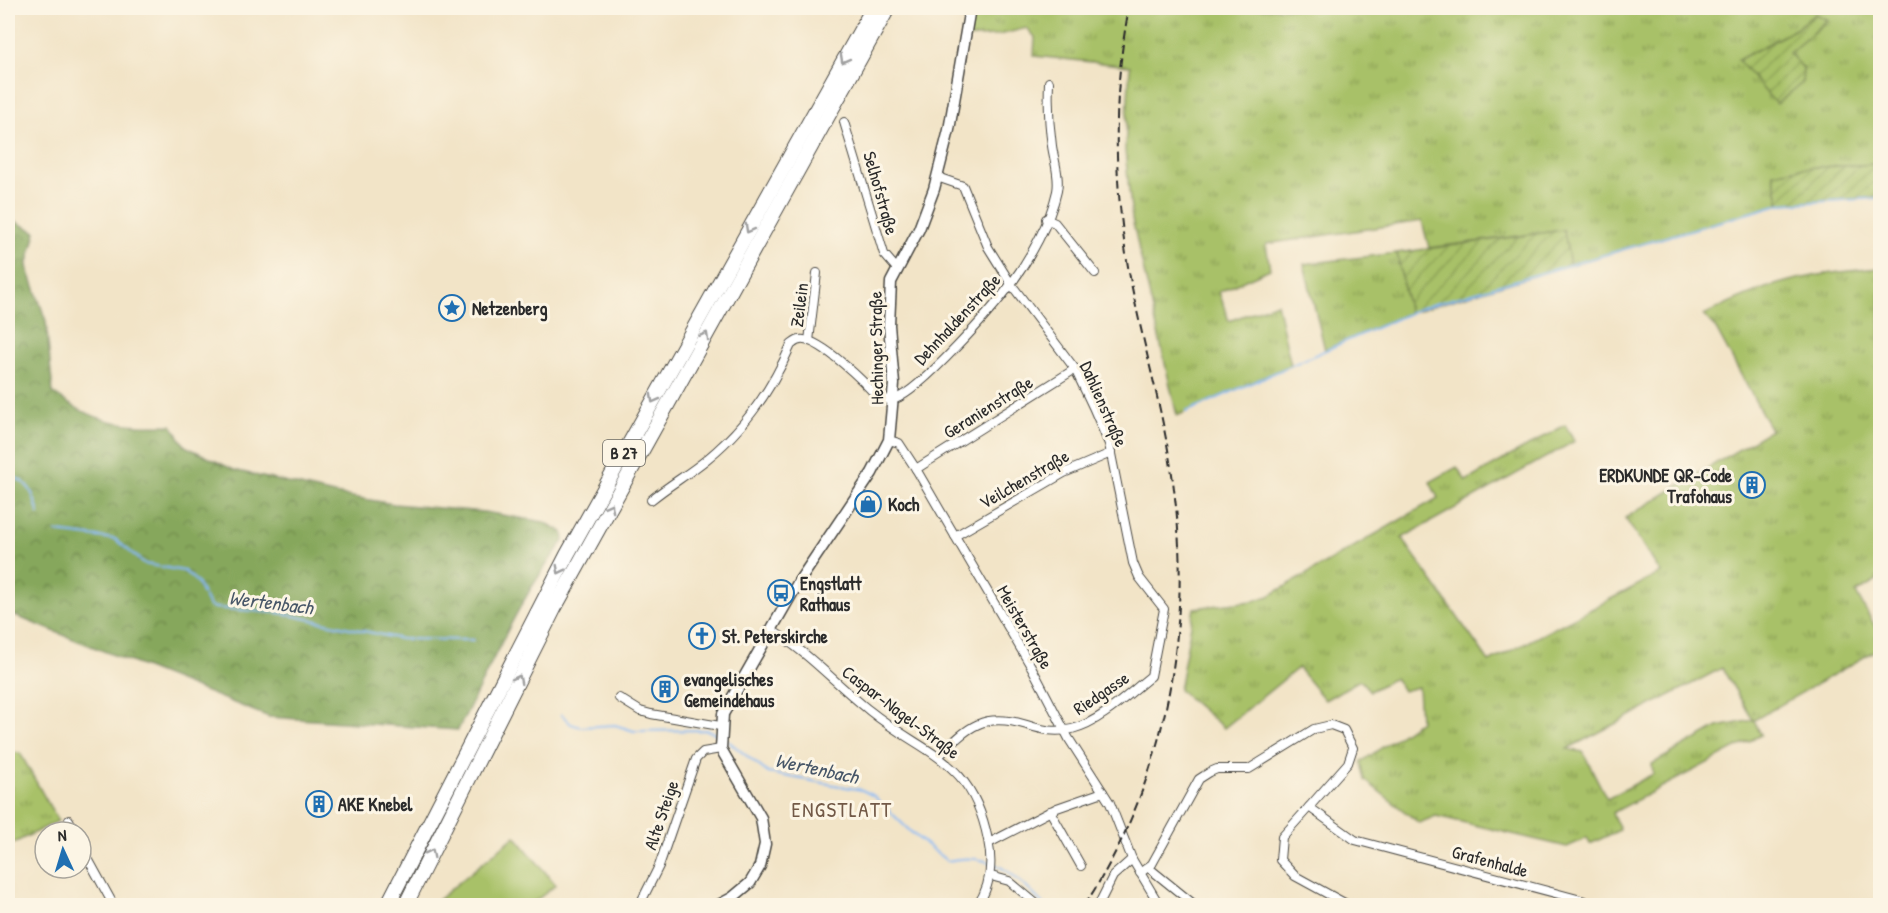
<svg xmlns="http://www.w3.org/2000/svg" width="1888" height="913" viewBox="0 0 1888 913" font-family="'Patrick Hand',sans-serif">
<defs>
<pattern id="grass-tufts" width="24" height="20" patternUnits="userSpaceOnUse" patternTransform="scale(1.5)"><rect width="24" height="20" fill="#a8c167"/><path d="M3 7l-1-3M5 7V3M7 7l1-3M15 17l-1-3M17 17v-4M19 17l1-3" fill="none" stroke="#899d55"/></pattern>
<pattern id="forest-crowns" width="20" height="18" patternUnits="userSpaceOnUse" patternTransform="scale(1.5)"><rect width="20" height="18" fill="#86a75c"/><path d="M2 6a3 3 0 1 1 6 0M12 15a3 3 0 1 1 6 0" fill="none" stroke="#6e884c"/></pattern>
<pattern id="garden-furrows" width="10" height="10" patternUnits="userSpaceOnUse" patternTransform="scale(1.5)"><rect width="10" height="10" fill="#a8c167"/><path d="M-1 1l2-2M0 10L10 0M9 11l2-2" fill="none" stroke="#899d55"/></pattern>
</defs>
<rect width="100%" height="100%" fill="#fcf5e5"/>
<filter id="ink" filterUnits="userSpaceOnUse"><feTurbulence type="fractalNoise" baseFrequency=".0167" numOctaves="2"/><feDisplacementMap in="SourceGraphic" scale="12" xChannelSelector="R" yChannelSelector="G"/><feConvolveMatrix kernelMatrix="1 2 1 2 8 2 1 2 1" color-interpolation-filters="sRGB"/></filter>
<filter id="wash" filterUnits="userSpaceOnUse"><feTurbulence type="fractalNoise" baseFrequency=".008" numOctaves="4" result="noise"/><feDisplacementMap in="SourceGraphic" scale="24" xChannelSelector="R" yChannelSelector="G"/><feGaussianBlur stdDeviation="1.35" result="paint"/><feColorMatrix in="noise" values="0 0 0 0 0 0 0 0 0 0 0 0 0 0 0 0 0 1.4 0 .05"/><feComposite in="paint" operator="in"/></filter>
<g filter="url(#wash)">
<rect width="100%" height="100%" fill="#f2e4c7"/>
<g fill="url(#grass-tufts)" stroke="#6a7649" stroke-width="1.5" fill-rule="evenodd">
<path d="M970,8H1880V164L1801,168L1773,173L1780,204L1570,265L1563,230L1429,248L1422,221L1266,244L1270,269L1219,292L1229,321L1277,303L1291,365L1177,416L1132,219L1125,150L1130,66L1034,56L1035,37L1027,28L994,36L963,38ZM1815,14L1827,20L1789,53L1803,68L1738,60L1796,29Z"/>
<polygon points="1397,253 1409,313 1325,350 1304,264"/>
<path d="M1880,268V579L1856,593L1880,635V648L1754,720L1761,735L1612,813L1620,830L1590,844L1587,838L1567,847L1436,816L1419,823L1365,780L1361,762L1420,721L1418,687L1403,691L1395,678L1370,691L1360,680L1325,700L1298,668L1224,728L1179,690L1194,608L1253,601L1269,596L1438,498L1430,482L1457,467L1466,481L1565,425L1575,441L1402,538L1489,662L1661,573L1625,518L1771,430L1716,329L1704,315C1769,281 1808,274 1880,268ZM1722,668L1753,720L1718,727L1652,764L1653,774L1607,799L1583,752L1567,749Z"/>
<polygon points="8,752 20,753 58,821 8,846"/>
</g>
<path fill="url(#forest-crowns)" stroke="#586944" stroke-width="1.5" d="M8,218L36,232L27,266L46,321L53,393C92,422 123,427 172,425L185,446L234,470L334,494L394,504L484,512L544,522L563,532L564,541C519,597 491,666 458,730L269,717L8,613Z"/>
<g fill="url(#garden-furrows)" stroke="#6a7649" stroke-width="1.5">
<polygon points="1815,14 1828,20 1789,53 1803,68 1802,83 1776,104 1738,60 1796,29"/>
<polygon points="1880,164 1880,197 1780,204 1773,173 1801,168"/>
<polygon points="1564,230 1570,265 1409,313 1397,253"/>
</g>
<polygon fill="#a8c167" stroke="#6a7649" stroke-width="1.5" points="515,836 556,885 530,905 434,905 433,904"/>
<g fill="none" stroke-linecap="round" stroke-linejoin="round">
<g stroke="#88baf5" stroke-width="2">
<polyline points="1186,412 1421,308 1780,204 1880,198"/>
<path d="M8,475C30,481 33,493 39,514"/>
<polyline points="56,532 115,539 145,564 184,571 196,581 209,606 216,608 280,613 401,639 473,640"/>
<polyline points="561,714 571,724 581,727 615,725 634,731 706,730 717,734"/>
<path d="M727,740L768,773L862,790L874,796L913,834L947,861C992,850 1015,875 1045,906"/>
</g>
</g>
</g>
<g filter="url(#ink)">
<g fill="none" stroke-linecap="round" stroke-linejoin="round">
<defs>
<g id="minor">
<polyline points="844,122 884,254 897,269"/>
<path d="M937,177L963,186L988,247L1011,284L1075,369L1093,407L1109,444L1133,563L1139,577L1164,609L1151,676C1128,694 1101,722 1072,729C1055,733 1043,730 1027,725C983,712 969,726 939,756"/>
<polyline points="1046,219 1055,223 1095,273"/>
<polyline points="809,341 817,273"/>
<polyline points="889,440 899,443 916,469 1032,668 1069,739 1110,803 1132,859 1160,906"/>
<polyline points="916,469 1075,369"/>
<path d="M651,500C669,485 689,474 707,459C744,429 772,389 791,345C795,342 798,339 804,340C822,341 865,382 877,397C883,399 888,401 895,399C920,391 994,308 1011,284C1030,258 1050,223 1057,191C1060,177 1054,160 1052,146C1049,125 1048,104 1049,82"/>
<polyline points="955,536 1064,473 1111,453"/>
<path d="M771,630C807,651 837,685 870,711C926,756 972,758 988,840C993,864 991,886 977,906"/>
<polyline points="619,698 640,711 651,714 720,726"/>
<polyline points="1309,807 1282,837 1280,860 1295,876 1350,906"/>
<polyline points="1050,811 1081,866"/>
<polyline points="69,820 75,832"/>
<polyline points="989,843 1057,808 1103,792"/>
<polyline points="81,846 114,906"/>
<polyline points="1149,868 1196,906"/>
<polyline points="1140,873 1152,864 1199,779 1210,772 1217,769 1249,769 1314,729 1331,725 1344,730 1353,748 1348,763 1309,807 1355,840 1585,901"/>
<polyline points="991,876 1009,881 1039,906"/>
<polyline points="639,906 659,866 696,759 703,752 721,749"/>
<polyline points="1098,906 1113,876 1132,859"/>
</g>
<polyline id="tertiary" points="717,906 732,898 750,883 760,866 765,844 761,818 721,749 723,714 798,583 872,473 889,440 894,384 889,325 891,282 919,229 934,189 949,130 970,8"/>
<g id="trunk">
<polyline points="387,906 567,555 873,8"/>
<polyline points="405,906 555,607 888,8"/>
</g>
</defs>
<use href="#minor" stroke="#494742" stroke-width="10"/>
<use href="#tertiary" stroke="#494742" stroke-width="13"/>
<use href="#trunk" stroke="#494742" stroke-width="16"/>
<use href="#minor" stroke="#fff" stroke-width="8"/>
<use href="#tertiary" stroke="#fff" stroke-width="10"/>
<use href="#trunk" stroke="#fff" stroke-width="14"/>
<path stroke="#2b2b2b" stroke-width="2" stroke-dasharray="9 4.5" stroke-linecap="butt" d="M1084,906C1163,787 1192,638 1175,498C1168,431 1149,367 1135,302C1114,207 1110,104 1129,8"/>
</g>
<defs><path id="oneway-chevron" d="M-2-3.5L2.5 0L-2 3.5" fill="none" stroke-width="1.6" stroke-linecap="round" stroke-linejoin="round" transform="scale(1.5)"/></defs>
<g stroke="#a0a0a0">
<use href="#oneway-chevron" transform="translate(844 59) rotate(119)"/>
<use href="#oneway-chevron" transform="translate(749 229) rotate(119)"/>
<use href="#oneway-chevron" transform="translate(705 336) rotate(-61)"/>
<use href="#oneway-chevron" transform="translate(654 399) rotate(119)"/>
<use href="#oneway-chevron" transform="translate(610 507) rotate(-61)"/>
<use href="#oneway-chevron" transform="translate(560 570) rotate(117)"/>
<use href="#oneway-chevron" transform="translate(518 679) rotate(-63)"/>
<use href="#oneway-chevron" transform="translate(431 853) rotate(-63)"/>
</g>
</g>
<defs>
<symbol id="sight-ring" viewBox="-11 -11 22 22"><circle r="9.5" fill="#fcf5e5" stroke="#1f6fb2" stroke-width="1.5"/><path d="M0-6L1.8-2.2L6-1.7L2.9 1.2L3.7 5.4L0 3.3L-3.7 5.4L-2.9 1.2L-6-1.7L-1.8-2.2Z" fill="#1f6fb2"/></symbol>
<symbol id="building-ring" viewBox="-11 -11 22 22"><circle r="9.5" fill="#fcf5e5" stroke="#1f6fb2" stroke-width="1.5"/><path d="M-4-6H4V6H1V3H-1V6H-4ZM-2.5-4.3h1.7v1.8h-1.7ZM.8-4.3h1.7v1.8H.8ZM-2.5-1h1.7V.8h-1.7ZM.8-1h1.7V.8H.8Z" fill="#1f6fb2"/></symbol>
<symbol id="shop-ring" viewBox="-11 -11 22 22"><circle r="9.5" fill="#fcf5e5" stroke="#1f6fb2" stroke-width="1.5"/><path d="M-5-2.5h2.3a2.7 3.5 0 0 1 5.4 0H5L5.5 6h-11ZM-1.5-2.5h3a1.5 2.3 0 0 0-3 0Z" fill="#1f6fb2"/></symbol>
<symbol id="bus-ring" viewBox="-11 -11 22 22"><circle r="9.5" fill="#fcf5e5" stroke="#1f6fb2" stroke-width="1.5"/><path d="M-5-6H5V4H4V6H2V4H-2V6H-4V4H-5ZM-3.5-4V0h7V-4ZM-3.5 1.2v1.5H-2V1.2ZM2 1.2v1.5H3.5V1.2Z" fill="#1f6fb2"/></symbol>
<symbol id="church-ring" viewBox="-11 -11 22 22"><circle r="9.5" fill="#fcf5e5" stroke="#1f6fb2" stroke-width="1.5"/><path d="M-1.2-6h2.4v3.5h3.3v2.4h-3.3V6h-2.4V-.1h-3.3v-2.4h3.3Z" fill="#1f6fb2"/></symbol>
</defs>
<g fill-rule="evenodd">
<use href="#sight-ring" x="437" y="293" width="30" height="30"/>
<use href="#building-ring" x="1737" y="470" width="30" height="30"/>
<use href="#shop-ring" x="853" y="489" width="30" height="30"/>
<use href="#bus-ring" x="766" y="578" width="30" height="30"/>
<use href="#church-ring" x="687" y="621" width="30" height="30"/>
<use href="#building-ring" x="650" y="674" width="30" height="30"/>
<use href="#building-ring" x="304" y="789" width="30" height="30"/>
</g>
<g text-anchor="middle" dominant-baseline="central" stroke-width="6" stroke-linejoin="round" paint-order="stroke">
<rect fill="#fcf5e5" stroke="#6a6863" stroke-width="1.5" x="603" y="440" width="42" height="26" rx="4.5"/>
<g font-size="16" font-weight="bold" fill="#2b2b2b">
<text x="624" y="453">B 27</text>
</g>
<g font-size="18" fill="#2b2b2b" stroke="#fcf5e5">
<text transform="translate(881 193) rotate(74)">Selhofstraße</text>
<text transform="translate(799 305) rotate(-83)">Zeilein</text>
<text transform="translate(957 319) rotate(-47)">Dehnhaldenstraße</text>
<text transform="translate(876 348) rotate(-91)">Hechinger Straße</text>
<text transform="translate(1104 404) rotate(66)">Dahlienstraße</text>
<text transform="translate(988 407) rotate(-32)">Geranienstraße</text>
<text transform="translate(1024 479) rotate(-30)">Veilchenstraße</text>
<text transform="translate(1025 627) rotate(60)">Meisterstraße</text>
<text transform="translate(1101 693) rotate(-34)">Riedgasse</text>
<text transform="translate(901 712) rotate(37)">Caspar-Nagel-Straße</text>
<text transform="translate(661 815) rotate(-71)">Alte Steige</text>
<text transform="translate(1490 861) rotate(15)">Grafenhalde</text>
</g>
<g font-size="18" font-weight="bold" fill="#2b2b2b" stroke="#fcf5e5" text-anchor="start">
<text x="472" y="308">Netzenberg</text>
<text x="1732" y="475" text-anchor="end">ERDKUNDE QR-Code<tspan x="1732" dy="21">Trafohaus</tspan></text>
<text x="888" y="504">Koch</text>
<text x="800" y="583">Engstlatt<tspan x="800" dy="21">Rathaus</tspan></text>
<text x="722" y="636">St. Peterskirche</text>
<text x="684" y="679">evangelisches<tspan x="684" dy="21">Gemeindehaus</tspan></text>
<text x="338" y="804">AKE Knebel</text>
</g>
<g font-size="20" font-style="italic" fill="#475668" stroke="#fcf5e5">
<text transform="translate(271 602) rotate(7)">Wertenbach</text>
<text transform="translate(817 768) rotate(12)">Wertenbach</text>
</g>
<g font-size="21" letter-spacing="1.5" fill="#725947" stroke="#fcf5e5">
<text x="842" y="809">ENGSTLATT</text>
</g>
</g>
<rect width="1888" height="913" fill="none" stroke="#fcf5e5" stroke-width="30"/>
<g transform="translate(63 850) rotate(356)"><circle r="28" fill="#fcf5e5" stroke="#a8a49b" stroke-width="1.5"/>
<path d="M0-4.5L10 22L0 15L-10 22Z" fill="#1f6fb2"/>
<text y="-9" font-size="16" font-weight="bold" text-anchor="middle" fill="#2b2b2b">N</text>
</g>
</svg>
